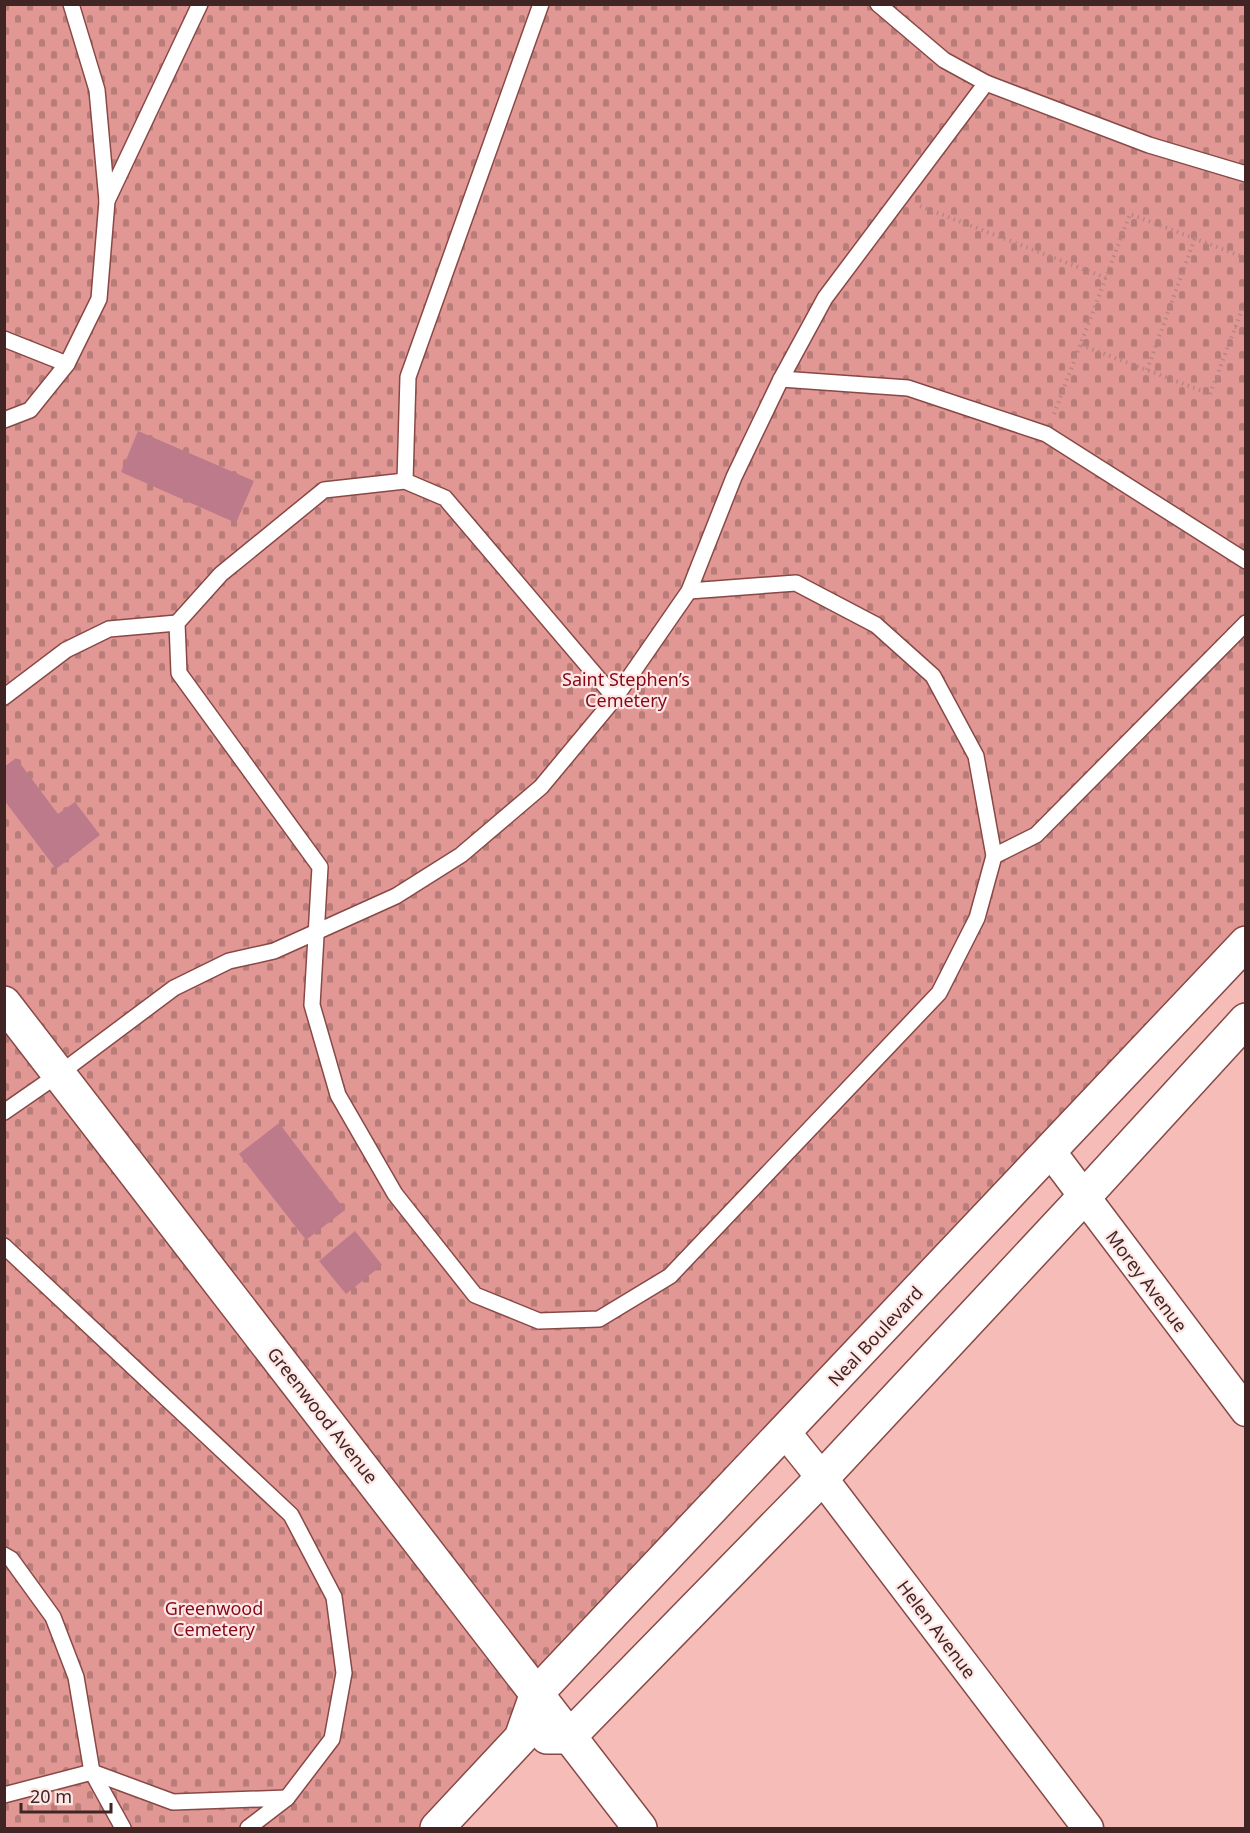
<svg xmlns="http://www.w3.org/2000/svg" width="1250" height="1833" viewBox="0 0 1250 1833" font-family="'Noto Sans',sans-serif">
<defs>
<pattern id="cemetery-stones" width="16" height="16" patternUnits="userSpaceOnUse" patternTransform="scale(1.5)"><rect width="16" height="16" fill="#e19894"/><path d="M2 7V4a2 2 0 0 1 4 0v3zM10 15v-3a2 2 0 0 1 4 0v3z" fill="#b87c79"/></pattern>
</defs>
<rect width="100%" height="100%" fill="#f6bcb7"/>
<polygon fill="url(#cemetery-stones)" points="5,5 1245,5 1245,943 537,1693 437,1828 5,1828"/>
<g fill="#bd7a8b">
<polygon points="138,431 254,481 236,523 121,472"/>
<polygon points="16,758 58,814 75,802 100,835 56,869 4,800 4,767"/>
<polygon points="279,1123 345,1210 306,1240 239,1154"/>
<polygon points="355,1231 382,1265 346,1294 319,1261"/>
</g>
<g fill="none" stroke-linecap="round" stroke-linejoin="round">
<defs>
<g id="service">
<polyline points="71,4 97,90 107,201"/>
<polyline points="878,4 944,60 986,83 1149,145 1246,174"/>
<polyline points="4,339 67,364 30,410 4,420"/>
<polyline points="67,364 99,299 107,201 200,4"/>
<polyline points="781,379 908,388 1046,434 1246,561"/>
<polyline points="405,481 408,377 541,4"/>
<polyline points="4,697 66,650 109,629 177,623"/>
<polyline points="615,698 445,498 405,481 324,490 221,574 177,623 179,673 320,867 312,1005 338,1095 395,1194 475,1295 539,1321 599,1319 670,1276 939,993 977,918 994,856 976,756 933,676 876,625 796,583 689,591"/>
<polyline points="994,856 1036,835 1246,623"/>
<polyline points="4,1112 59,1074 174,988 229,961 274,951 396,896 461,855 541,787 615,698 689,591 734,477 781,379 825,298 986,83"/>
<polyline points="4,1246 291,1515 334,1597 344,1673 332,1739 287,1798"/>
<polyline points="4,1555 11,1559 53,1617 76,1677 92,1772 123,1828"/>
<polyline points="4,1795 92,1772 173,1802 287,1798 248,1828"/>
</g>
<g id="minor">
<polyline points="1050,1151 1246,1411"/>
<polyline points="785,1432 822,1478 1088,1828"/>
</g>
<g id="tertiary">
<polyline points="4,1003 640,1828"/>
<polyline points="547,1737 569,1737 822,1478 1084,1197 1246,1020"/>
<polyline points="437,1828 521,1738 537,1693 1246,943"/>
</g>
</defs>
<use href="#service" stroke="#884946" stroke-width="18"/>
<use href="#minor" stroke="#884946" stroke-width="33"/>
<use href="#tertiary" stroke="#884946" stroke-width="36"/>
<g stroke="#b78784" stroke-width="4" stroke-dasharray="1.5 4.5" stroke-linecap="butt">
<polyline points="920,206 1106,278"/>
<polyline points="1235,327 1246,331"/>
<polyline points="1081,345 1210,394 1246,299"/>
<polyline points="1147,370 1195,238"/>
<polyline points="1054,414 1130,214 1246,258"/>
</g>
<use href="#service" stroke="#fff" stroke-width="15"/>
<use href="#minor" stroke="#fff" stroke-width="30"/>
<use href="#tertiary" stroke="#fff" stroke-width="33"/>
</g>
<g text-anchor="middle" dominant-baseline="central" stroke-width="4.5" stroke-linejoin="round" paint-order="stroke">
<g font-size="18" fill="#850819" stroke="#fee7e5">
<text x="626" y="679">Saint Stephen’s<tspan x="626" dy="21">Cemetery</tspan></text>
<text x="214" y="1608">Greenwood<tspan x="214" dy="21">Cemetery</tspan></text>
</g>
<g font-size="18" fill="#412524" stroke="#fee7e5">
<text transform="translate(1147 1281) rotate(53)">Morey Avenue</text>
<text transform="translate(875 1336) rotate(-47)">Neal Boulevard</text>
<text transform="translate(323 1415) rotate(52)">Greenwood Avenue</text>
<text transform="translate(937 1629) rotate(53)">Helen Avenue</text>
</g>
</g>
<rect width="1250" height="1833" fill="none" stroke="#412524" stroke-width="12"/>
<path d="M21 1803v9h90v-9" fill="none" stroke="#412524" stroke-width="3"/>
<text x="30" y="1803" font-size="18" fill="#412524" stroke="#fee7e5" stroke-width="4.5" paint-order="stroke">20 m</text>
</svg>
